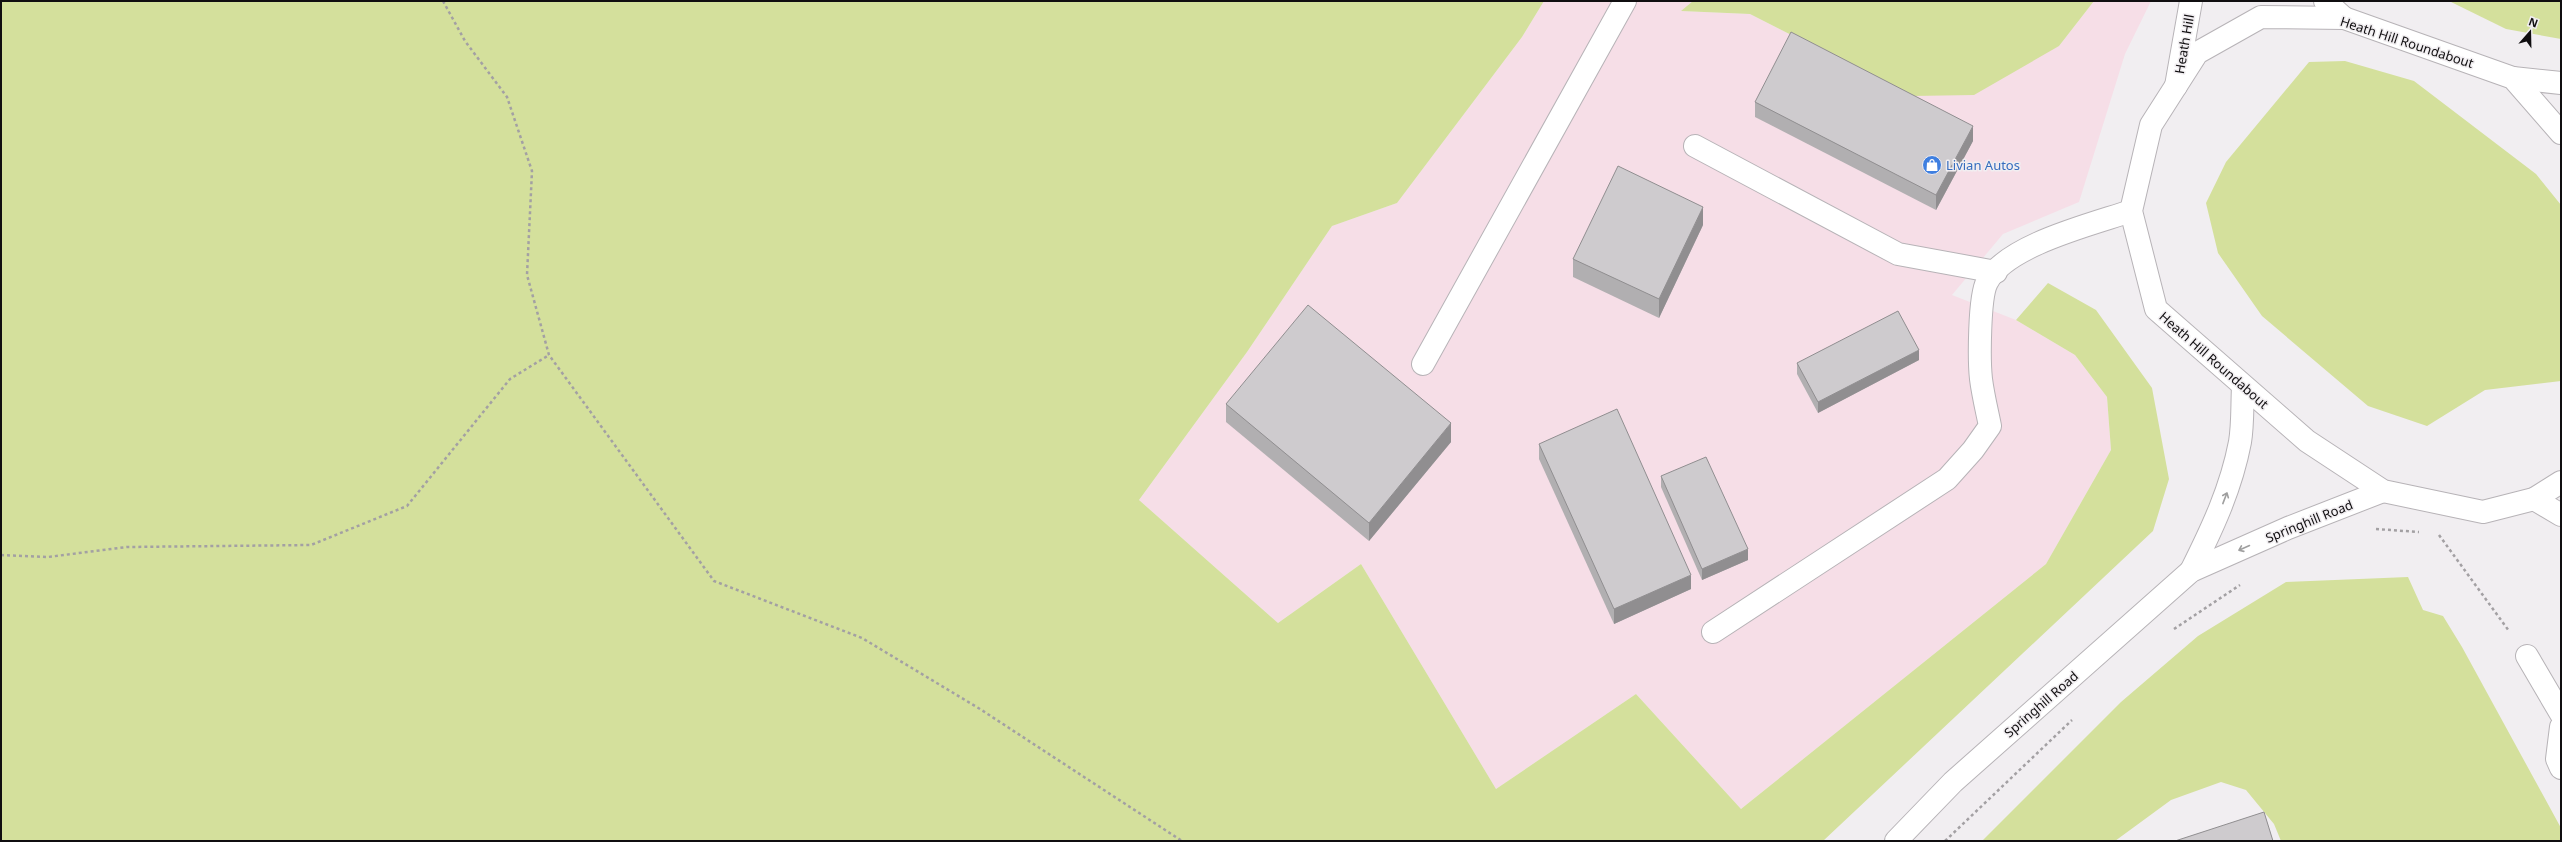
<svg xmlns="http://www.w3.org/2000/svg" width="2562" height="842" viewBox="0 0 2562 842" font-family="'Noto Sans',sans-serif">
<rect width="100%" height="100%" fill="#f1eef1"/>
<polygon fill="#f6dee7" points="1544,1 1693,1 1682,11 1750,14 1912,96 2059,46 2094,1 2151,1 2125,54 2079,202 2003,234 1952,295 2016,320 2075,355 2107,397 2111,450 2046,564 1741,809 1636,694 1496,789 1361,564 1278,623 1139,500 1247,352 1332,226 1397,203 1522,37"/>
<g fill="#d4e09c">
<polygon points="1,1 1544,1 1522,37 1397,203 1332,226 1247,352 1139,500 1278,623 1361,564 1496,789 1636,694 1741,809 2046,564 2111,450 2107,397 2075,355 2016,320 2048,283 2096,310 2152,388 2169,479 2153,531 1823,841 1,841"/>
<polygon points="1693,1 2094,1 2059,46 1974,95 1912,96 1750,14 1681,11"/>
<polygon points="2449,1 2561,1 2561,39 2506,29"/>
<polygon points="2345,61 2414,81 2536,174 2561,205 2561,381 2485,390 2427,426 2368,406 2262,316 2218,253 2206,203 2226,162 2309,62"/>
<polygon points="2408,577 2423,610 2443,616 2462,647 2561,828 2561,841 2281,841 2274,824 2246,790 2221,782 2171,800 2115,841 1982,841 2121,702 2198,636 2286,582"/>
</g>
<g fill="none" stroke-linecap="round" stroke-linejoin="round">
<defs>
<g id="minor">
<polyline points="2325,1 2344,18"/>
<polyline points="2176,86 2191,1"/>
<polyline points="1695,146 1898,254 1996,272"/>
<polyline points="1423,364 1625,1"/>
<polyline points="2534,499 2561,515"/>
<path d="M1713,632L1947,479L1973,450L1990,426C1987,411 1983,395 1981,379C1979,361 1979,297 1987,282C2006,245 2093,224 2131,211"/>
<polyline points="2527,656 2561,714"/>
<polyline points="2561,727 2557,759 2561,768"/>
</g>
<g id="major">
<polyline points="2513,78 2561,83"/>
<polyline points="2561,133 2513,78 2344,18 2261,17 2197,53 2151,125 2131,211 2156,309 2307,441 2383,491 2483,512 2534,499 2561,482"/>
<path d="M2191,571C2212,529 2231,489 2240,442C2243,424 2242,405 2243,387"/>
<polyline points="1896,841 1953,782 2191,571 2288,528 2383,491"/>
</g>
</defs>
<use href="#minor" stroke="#b7b3b7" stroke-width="24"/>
<use href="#major" stroke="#b7b3b7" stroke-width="24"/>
<g stroke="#a3a0a3" stroke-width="2.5" stroke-dasharray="3 3" stroke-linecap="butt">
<polyline points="443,1 465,41 507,97 532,171 527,275 549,355 714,581 862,638 980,709 1182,841"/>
<polyline points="2376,529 2419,532"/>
<polyline points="2439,535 2509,631"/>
<polyline points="1,555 48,557 127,547 311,545 407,506 510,379 549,355"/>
<polyline points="2174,629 2240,585"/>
<polyline points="1945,841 2072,720"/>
</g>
<use href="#minor" stroke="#fff" stroke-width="22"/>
<use href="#major" stroke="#fff" stroke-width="22"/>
</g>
<g fill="#b1afb1">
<polygon points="1755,102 1973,141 1936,210 1755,117"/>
<polygon points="1703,225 1659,318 1573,277 1573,259"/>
<polygon points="1919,360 1818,413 1797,374 1797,363"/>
<polygon points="1226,404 1451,442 1369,541 1226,422"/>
<polygon points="1539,444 1691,589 1614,624 1539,459"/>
<polygon points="1661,476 1748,560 1702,580 1661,487"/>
</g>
<g fill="#908e90">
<polygon points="1973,126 1973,141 1936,210 1936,195"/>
<polygon points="1703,207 1703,225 1659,318 1659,299"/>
<polygon points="1919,350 1919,360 1818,413 1818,402"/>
<polygon points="1451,423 1451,442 1369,541 1369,523"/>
<polygon points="1748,549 1748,560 1702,580 1702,569"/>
<polygon points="1691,575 1691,589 1614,624 1614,609"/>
</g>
<g fill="#cecbce" stroke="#908e90">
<polygon points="1791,32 1973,126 1936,195 1755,102"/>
<polygon points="1618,166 1703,207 1659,299 1573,259"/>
<polygon points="1308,305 1451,423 1369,523 1226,404"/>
<polygon points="1898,311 1919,350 1818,402 1797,363"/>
<polygon points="1617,409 1691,575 1614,609 1539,444"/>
<polygon points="1706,457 1748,549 1702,569 1661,476"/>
<polygon points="2264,812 2273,841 2175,841"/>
</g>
<defs><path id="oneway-shaft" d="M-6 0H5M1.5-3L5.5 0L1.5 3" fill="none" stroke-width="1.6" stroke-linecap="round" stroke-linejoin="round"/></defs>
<g stroke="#9f9f9f">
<use href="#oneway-shaft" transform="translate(2225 498) rotate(-69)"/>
<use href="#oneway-shaft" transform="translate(2244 548) rotate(156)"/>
</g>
<defs>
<symbol id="shop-disc" viewBox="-11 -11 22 22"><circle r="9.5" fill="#3f7fe0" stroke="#f1eef1"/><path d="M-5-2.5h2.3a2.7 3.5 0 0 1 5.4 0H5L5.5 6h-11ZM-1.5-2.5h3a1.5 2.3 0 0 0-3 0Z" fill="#fff"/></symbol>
</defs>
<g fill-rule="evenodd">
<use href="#shop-disc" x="1921" y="154" width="22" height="22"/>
</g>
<g text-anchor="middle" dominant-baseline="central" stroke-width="3" stroke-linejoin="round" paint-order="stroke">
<g font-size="13" fill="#100e10" stroke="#f1eef1">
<text transform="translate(2407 42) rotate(18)">Heath Hill Roundabout</text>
<text transform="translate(2184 44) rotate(-80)">Heath Hill</text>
<text transform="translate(2214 360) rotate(41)">Heath Hill Roundabout</text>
<text transform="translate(2309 521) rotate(-22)">Springhill Road</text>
<text transform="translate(2041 704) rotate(-41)">Springhill Road</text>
</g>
<g font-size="13" fill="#366cbe" stroke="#f1eef1" text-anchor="start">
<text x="1946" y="165">Livian Autos</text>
</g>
</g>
<rect width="2562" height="842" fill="none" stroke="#100e10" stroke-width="4"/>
<g transform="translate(2530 32) rotate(20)" stroke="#f1eef1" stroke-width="3" paint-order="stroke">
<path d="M0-3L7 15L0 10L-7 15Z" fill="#100e10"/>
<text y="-6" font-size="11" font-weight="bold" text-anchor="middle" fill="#100e10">N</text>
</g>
</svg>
